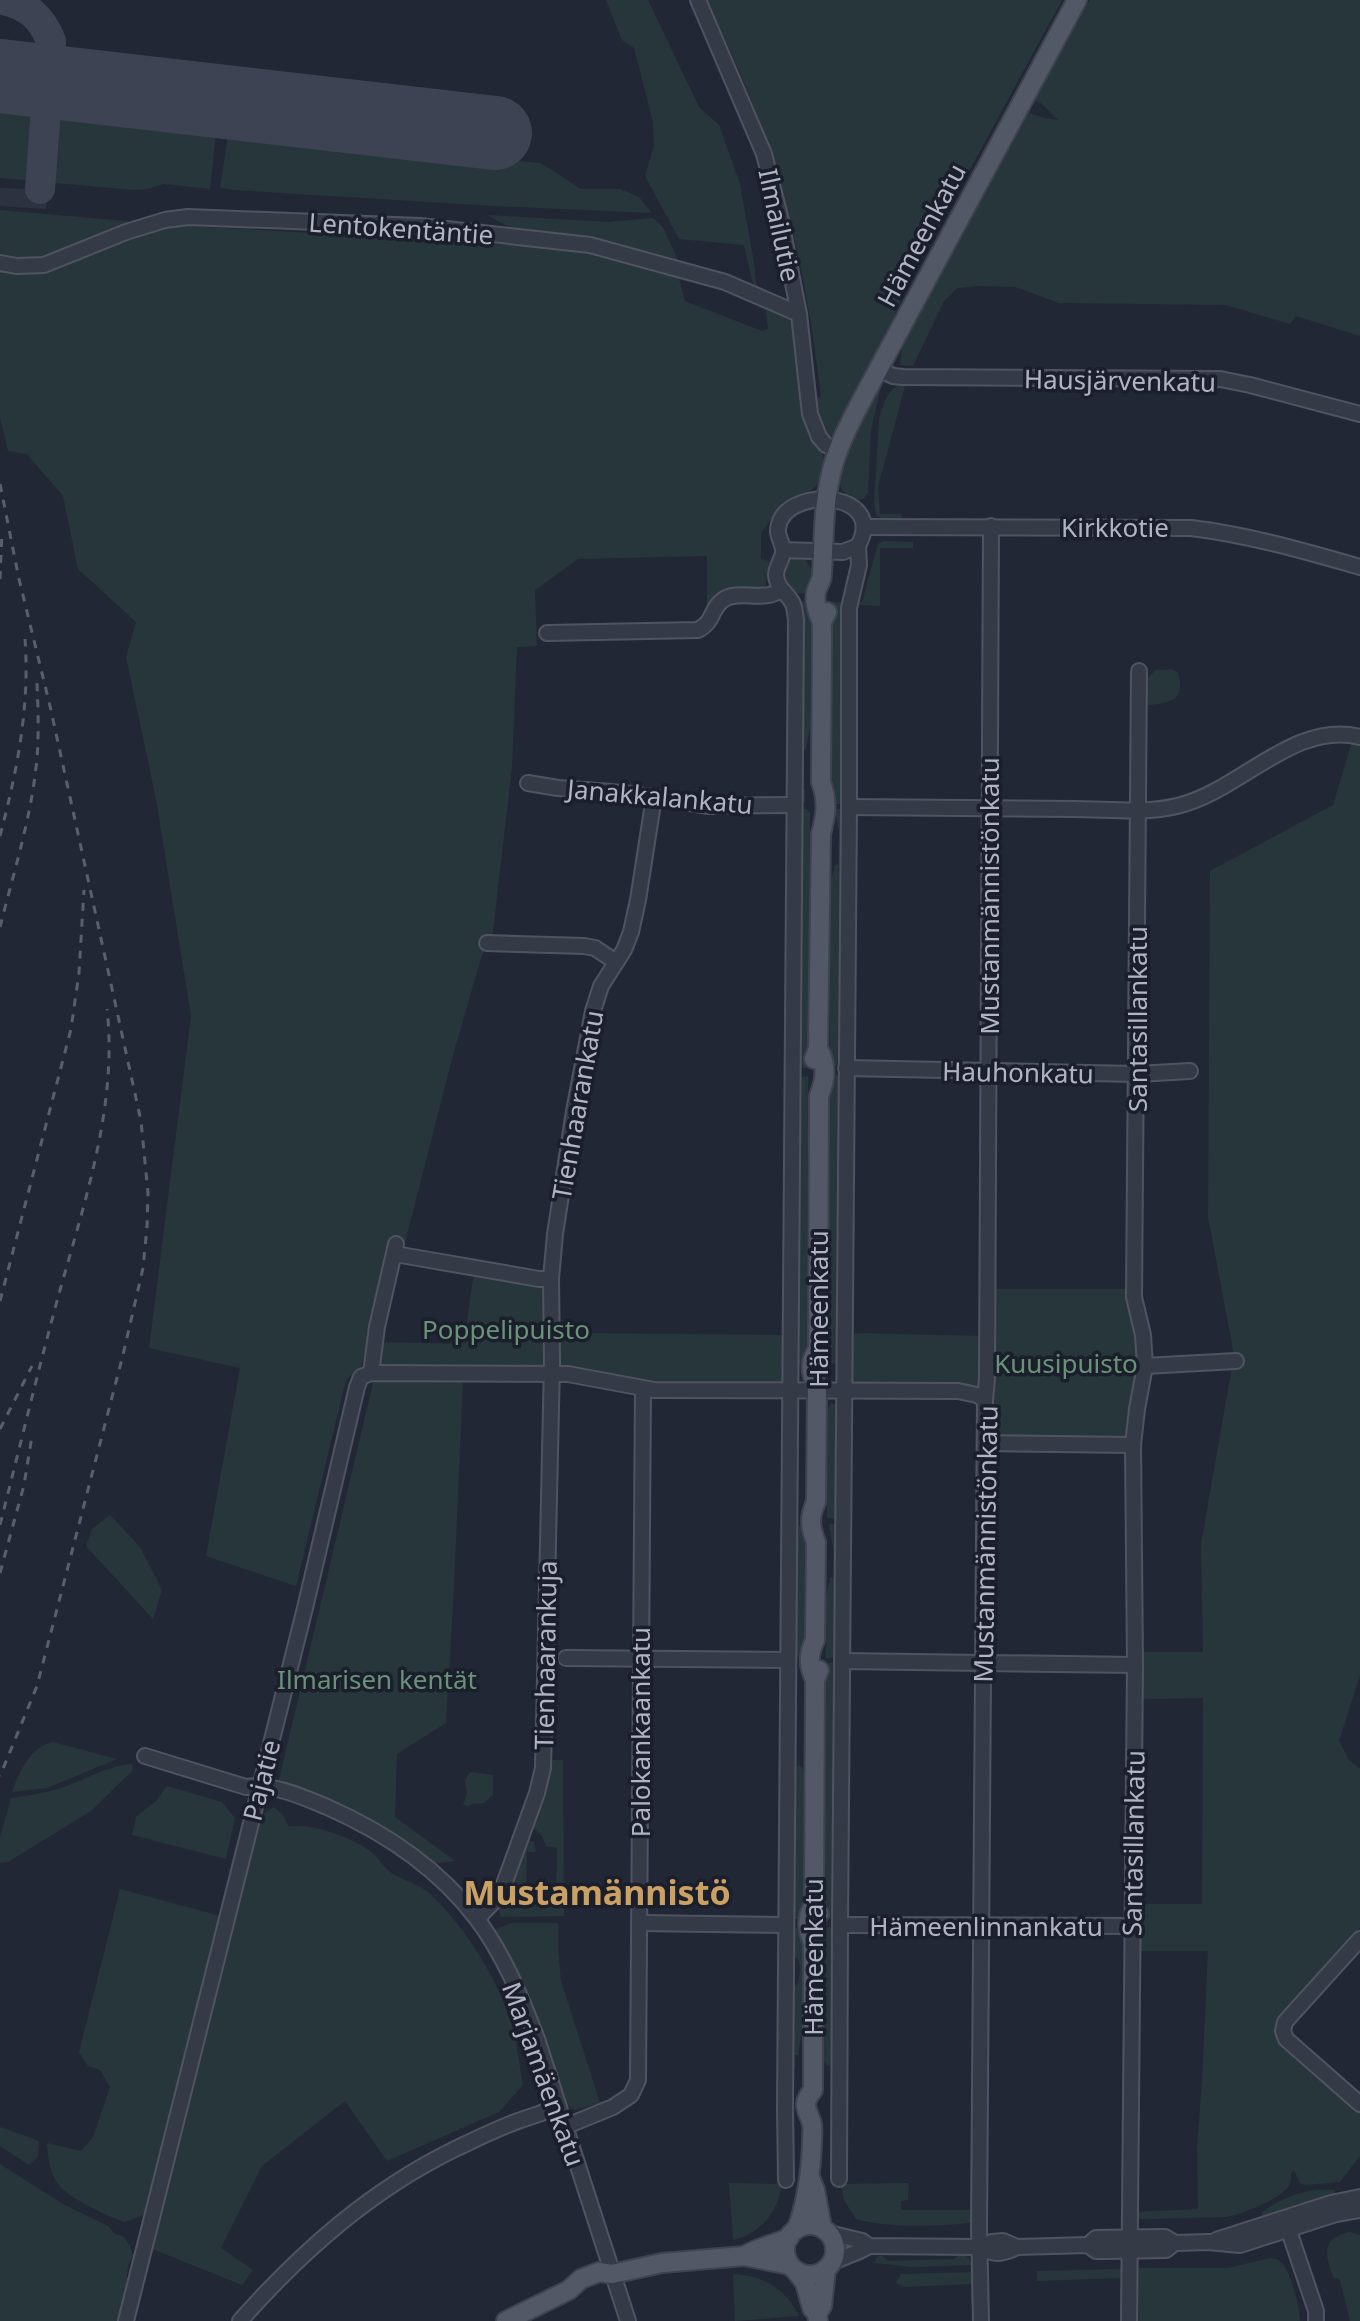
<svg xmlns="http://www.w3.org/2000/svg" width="1360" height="2321" viewBox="0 0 1360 2321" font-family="'Noto Sans',sans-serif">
<rect width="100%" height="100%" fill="#222736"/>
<polygon fill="#2d3241" points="0,188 48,190 46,209 0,206"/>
<g fill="#27363b">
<polygon points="606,0 648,0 699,107 719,125 740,184 754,263 757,290 754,288 744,245 679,239 645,176 654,146 653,122 634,48 622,40"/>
<path d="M707,0H1062L904,291L878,357L832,436L825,434L818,411L817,398L821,397C810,303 792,206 758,117C743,78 725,39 707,0Z"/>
<polygon points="1090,0 1360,0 1360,336 1296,316 1290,324 1226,305 1059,303 1015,287 979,286 957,288 944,301 913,366 900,365 902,346 1027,112 1044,118 1058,120 1042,104 1033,99"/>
<polygon points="0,84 45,89 36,181 0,178"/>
<polygon points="53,90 112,97 141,117 217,124 210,189 163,184 148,189 134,190 44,182"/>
<polygon points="229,129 471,157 541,163 581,189 620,189 639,197 652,213 494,206 235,190 220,188"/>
<path d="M0,210L171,225L588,249L677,271L685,301L762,331L768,329L765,305L784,315L791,321C799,344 797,372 802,396C804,406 805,417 809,427C812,436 820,445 823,455C829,479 809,500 785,501L761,533V559L769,561L765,587L760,590L707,611V556L578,559L535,590L537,646L517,647L512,767L493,931L481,958L453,1055L406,1239L399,1260L377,1294L362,1366L346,1380L296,1586L206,1556L240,1368L149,1348L191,1016L156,799L126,657L136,622L78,569L63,496L27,454L8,451L0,417Z"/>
<polygon points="487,215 608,222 653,218 663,227 678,260 614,243 507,226"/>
<path d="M906,382L878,487L880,514H902L900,520H884L876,515L874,503L879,420C883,404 888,386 906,382Z"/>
<path d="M881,387L871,429L868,493L863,499L855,500C849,497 843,494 841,487C836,469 868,401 881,387Z"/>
<polygon points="884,541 913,542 913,548 880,548 880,606 855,605 856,602 862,602 877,547 879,543"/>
<path d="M793,558L805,560L811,568V594L793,593C786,582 779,567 793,558Z"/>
<polygon points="799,601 811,601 810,728 806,749 803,750 802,776 800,776 800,781 802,781 802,788 805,790 805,803 799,801 799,618 798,604"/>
<polygon points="832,602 844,602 841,804 832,804"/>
<path d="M1171,669L1178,673C1186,702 1170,702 1145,706L1144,683L1155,670Z"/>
<path d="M1352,741L1360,742V1675L1339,1741L1350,1761L1360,1769V1928L1280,2017L1278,2031L1283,2043L1360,2113V2156L1340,2182L1304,2185L1300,2183L1294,2170L1291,2174C1291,2179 1291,2183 1288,2187C1280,2199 1242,2214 1227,2217L1141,2219L1136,2218L1135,2212L1198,2209L1197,2147L1202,2081L1208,1951H1136L1137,1904H1202L1203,1698L1138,1699L1139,1652H1203L1201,1544L1234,1355L1208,1217L1210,871L1333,805Z"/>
<polygon points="799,809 806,809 810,813 808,1068 799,1068"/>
<polygon points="834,809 841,809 840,1065 830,1067 830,885 835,865 838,864 839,830"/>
<polygon points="830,1075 840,1075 839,1363 828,1364"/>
<polygon points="808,1076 807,1364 795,1364 798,1077"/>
<polygon points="474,1272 541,1286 545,1290 546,1359 542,1367 536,1370 383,1367 377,1358 378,1342 460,1344 466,1327"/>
<path d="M991,1289H1130C1139,1342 1144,1384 1126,1436L1122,1439L1000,1438L992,1433L989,1427Z"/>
<polygon points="557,1333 784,1335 784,1378 780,1384 643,1384 558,1365"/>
<polygon points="850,1333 983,1336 983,1382 978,1389 967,1386 855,1385 850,1379"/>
<polygon points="374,1379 463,1380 454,1586 446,1723 397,1754 395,1817 455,1861 431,1864 278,1784"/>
<polygon points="831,1403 836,1405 838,1408 837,1518 827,1518 827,1410"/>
<polygon points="110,1515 140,1547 162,1590 153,1619 86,1546 92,1529"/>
<polygon points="829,1524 838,1524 836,1658 826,1658 826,1598 830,1578 833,1577 833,1548"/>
<polygon points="794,1525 805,1525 804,1656 794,1657"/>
<polygon points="826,1663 836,1663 835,1918 824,1919"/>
<path d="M53,1742L117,1759L47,1788L12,1792C19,1772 31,1746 53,1742Z"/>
<polygon points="548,1760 563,1760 564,1916 501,1917 497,1906 528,1840 534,1842 536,1852 527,1852 526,1903 556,1904 557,1848 546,1846 542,1836 532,1827"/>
<path d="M133,1764L132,1771L91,1811L8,1862L0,1863V1837L11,1798C28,1796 44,1793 61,1788C85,1780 108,1765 133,1764Z"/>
<polygon points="799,1765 804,1770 803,1919 792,1919 793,1771"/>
<polygon points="470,1772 493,1775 493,1795 484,1803 471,1804 469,1806 463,1805 467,1794 465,1780"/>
<polygon points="167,1786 222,1802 235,1818 226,1859 132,1835 136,1817 156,1801"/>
<path d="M274,1807L282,1814L289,1827C310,1822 351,1838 369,1850C377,1856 383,1866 390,1872C402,1880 417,1883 428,1892C464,1925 494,1973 510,2019C517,2040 519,2064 523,2085L499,2112L387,2161L345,2101L262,2166L221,2248L253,2270L242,2285L150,2248L257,1825L264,1813Z"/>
<path d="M120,1889L221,1916L148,2206L143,2215L125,2222C109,2217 68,2198 59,2185C49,2172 48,2158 47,2143L81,2151L93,2137L110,2087L100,2070L88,2066L79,2052Z"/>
<polygon points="512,1923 558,1923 558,1947 561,1981 600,2103 575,2110 568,2106 562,2097 493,1934 498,1928"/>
<polygon points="824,1927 834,1927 834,2061 830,2066 827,2066 824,2062"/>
<path d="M793,1928H803V2026L798,2055H795V2069H791L792,1991C800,1981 802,1971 798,1959L792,1956Z"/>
<polygon points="0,2127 39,2141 38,2156 29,2165 0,2146"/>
<polygon points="0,2164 63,2204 108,2226 115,2234 123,2236 130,2246 133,2256 128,2265 126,2288 118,2321 0,2321"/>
<path d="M778,2176L783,2178C780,2209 763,2233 733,2240L729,2183L777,2184Z"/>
<path d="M909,2183L908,2200L901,2201V2210H971V2183L975,2184L974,2222C942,2227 886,2228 856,2219L844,2200L841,2184Z"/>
<path d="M1317,2190H1334L1337,2197L1262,2221V2212C1280,2200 1295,2192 1317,2190Z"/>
<path d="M1350,2232L1360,2235V2321H1350L1340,2280L1338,2278H1334C1325,2256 1320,2238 1350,2232Z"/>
<polygon points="960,2254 966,2255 973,2265 911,2267 874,2263 878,2256 882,2256 888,2261 954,2259"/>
<path d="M1270,2258C1277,2259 1277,2258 1282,2263C1291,2272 1300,2308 1300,2321H1134L1135,2268H1228Z"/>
<polygon points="1123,2269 1123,2278 1037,2281 1037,2271"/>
<polygon points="974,2272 974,2303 971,2303 971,2284 904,2287 896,2283 901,2274"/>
<path d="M733,2274C763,2275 786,2289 799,2316L735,2321Z"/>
</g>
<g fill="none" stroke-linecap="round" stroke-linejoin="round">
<path stroke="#3e4353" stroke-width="30" d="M3,0C28,5 42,18 51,41L40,189"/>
<polyline stroke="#3e4353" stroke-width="74" points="0,76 495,133"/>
<defs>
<g id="minor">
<polyline points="698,0 764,154 780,216 799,314 810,414 819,437 826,445 838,451"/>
<polyline points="0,263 17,266 44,265 126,232 165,220 188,217 420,226 590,245 725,282 799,314"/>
<polyline points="878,369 893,376 903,377 1220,379 1250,385 1360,414"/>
<path d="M865,527L1191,528C1249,535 1304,551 1360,567"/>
<path d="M783,550L843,552L858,546C887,493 795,486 780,521C774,536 783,540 783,551C783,559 776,566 776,575C777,588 786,592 792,602C795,607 795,614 796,620L785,2106L786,2180"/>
<path d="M547,633L698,630C715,621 710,609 723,600C734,591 755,598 769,595C773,594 777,592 782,591"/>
<polyline points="528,783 558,788 624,793 709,806 793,805"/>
<path d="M849,807C924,808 999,809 1074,809C1107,809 1145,814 1177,806C1239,792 1294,720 1360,737"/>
<polyline points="487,943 584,946 595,948 616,962"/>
<polyline points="846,1068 1137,1074 1190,1071"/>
<polyline points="395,1254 539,1279 551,1279"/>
<polyline points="1145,1366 1236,1361"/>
<polyline points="371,1373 377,1327 396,1244"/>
<polyline points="985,1443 1133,1445"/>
<polyline points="566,1658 788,1660"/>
<polyline points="842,1661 1135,1665"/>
<path d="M145,1756L246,1787C272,1783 303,1797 327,1807C384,1832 439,1869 477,1919C504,1955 521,1997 537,2039L628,2321"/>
<polyline points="477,1919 497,1898 503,1887 537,1793 543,1768 552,1363 551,1279 555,1234 574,1111 593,1011 601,986 624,950 631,932 638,900 654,797"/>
<polyline points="639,1923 786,1925"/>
<polyline points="840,1925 1132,1926"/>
<polyline points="1360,1939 1285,2022 1283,2031 1286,2039 1360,2104"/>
<polyline points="564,2127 613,2107 631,2095 638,2080 643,1389"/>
<polyline points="839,2179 840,1925 849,807 849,608 859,565 858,546"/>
<polyline points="1286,2222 1316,2311 1316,2321"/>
<polyline points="829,2233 862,2241 869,2246 979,2247 992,2242 1003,2241 1017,2247 1088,2245 1096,2251 1105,2251 1166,2250 1175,2243"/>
<polyline points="1216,2240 1331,2203 1360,2197"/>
<polyline points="1088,2245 1096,2238 1165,2237 1175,2243 1208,2242 1240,2245 1336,2214 1360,2210"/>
<path d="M979,2247C994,2255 1002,2255 1017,2247"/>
<path d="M831,2263C844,2256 857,2254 869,2246"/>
<polyline points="126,2321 305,1608 357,1387 361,1377 371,1373 568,1374 654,1390 958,1391 977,1395 985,1400"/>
<path d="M240,2321C302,2251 371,2190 455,2149C476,2139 496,2129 518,2121C531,2116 545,2113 558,2106"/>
<polyline points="981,2321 979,2226 985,1400 987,1379 991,526"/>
<polyline points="1129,2321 1135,1665 1133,1445 1137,1409 1145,1366 1143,1335 1134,1297 1139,671"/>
</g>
<g id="major">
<path d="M822,622C817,612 814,603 816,592C818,585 822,581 822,574C824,541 823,507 831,474C837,446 852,419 865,394L1077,0"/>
<path d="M814,1059L818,1048L821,834C826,815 828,801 821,782L822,622L827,612"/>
<path d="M815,1680C808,1665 808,1655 815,1640L816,1542C810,1527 809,1517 816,1502L817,1386C810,1372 809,1362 818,1349L819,1096C826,1078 827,1065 818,1048"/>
<polyline points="819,1914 814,1904 815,1680 819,1670"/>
<polyline points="811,2180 815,2190 822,2228"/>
<circle cx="810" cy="2250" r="25"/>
<path d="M797,2229C807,2201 811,2172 812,2143C812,2137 813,2129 812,2124C808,2109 800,2106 813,2090V1944C807,1928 806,1919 814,1904"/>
<path d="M744,2256C758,2247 774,2245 789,2238"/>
<polyline points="796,2271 805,2283 812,2308 817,2314"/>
<polyline points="506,2321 569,2290 581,2279 599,2272 612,2274 662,2263 744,2256 790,2265"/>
<polyline points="818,2321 817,2314 822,2306 826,2269"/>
</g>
</defs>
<use href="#minor" stroke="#505462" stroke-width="18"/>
<use href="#major" stroke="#3f4351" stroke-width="22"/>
<use href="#minor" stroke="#353a47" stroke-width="14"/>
<use href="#major" stroke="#535867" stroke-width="18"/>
<g stroke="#595f70" stroke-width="3" stroke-dasharray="8 8" stroke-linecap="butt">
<polyline points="0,484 19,579 50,706 141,1121 148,1193 147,1227 143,1268 123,1355 37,1686 0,1776"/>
<polyline points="0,579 2,531"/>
<path d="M0,836C17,771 30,707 25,639"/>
<path d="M0,927C14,871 32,815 37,758C39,733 38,708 37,683"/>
<polyline points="0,1301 71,1029 79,973 84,890"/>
<polyline points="0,1429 32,1366"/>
<path d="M0,1525C19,1450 37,1375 57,1301C83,1206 118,1108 107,1009"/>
<polyline points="0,1573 24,1485 32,1436"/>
</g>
</g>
<g text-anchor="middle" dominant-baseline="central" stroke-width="7" stroke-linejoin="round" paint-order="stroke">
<g font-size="26" fill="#b0b4c4" stroke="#1b1f2c">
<text transform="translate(780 225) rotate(78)">Ilmailutie</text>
<text transform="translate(401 228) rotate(4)">Lentokentäntie</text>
<text transform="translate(921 235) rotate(-62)">Hämeenkatu</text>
<text transform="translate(1120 380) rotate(1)">Hausjärvenkatu</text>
<text x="1115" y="527">Kirkkotie</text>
<text transform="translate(660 796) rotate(5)">Janakkalankatu</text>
<text transform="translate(989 896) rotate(-90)">Mustanmännistönkatu</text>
<text transform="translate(1137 1019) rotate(-90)">Santasillankatu</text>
<text transform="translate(1018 1072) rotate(1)">Hauhonkatu</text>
<text transform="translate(577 1105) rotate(-80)">Tienhaarankatu</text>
<text transform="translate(818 1309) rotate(-90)">Hämeenkatu</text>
<text transform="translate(985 1544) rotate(-89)">Mustanmännistönkatu</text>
<text transform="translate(545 1655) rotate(-89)">Tienhaarankuja</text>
<text transform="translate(640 1732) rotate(-90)">Palokankaankatu</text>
<text transform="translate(261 1780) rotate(-76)">Pajatie</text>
<text transform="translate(1133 1843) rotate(-89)">Santasillankatu</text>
<text x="986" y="1926">Hämeenlinnankatu</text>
<text transform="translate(813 1957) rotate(-90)">Hämeenkatu</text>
<text transform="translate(544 2074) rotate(70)">Marjamäenkatu</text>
</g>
<g font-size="26" fill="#699279" stroke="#1b1f2c">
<text x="506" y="1329">Poppelipuisto</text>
<text x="1066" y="1363">Kuusipuisto</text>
<text x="377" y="1679">Ilmarisen kentät</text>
</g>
<g font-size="34" font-weight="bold" fill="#cba163" stroke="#1b1f2c">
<text x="597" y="1892">Mustamännistö</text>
</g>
</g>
</svg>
